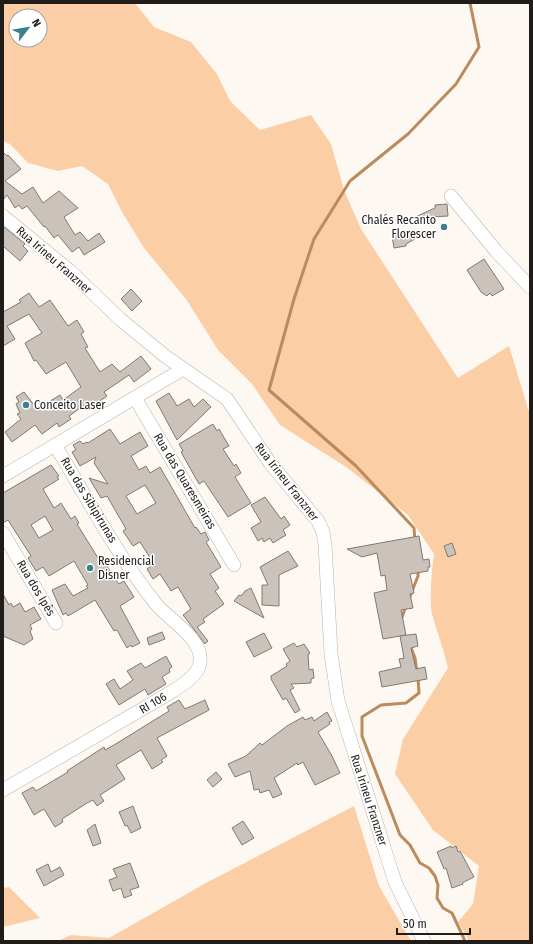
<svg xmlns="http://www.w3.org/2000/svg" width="533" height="944" viewBox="0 0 533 944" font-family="'Fira Sans Condensed',sans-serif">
<rect width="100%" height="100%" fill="#fef8f2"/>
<g fill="#fbcea5" fill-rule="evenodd">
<path d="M3,3H135L154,27L191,42L217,74L230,101L260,130L311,115L331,144L344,190L361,229L458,378L509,346L530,415V941H469L458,922L473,904L479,866L433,830L395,774L403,739L448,668C444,650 437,632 432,614C429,599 432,569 434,554L408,515L346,467L280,425L252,384L218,350L186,299L144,248L122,212L108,184L82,166L58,171L28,163L10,144L3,141ZM16,16H40V40H16Z"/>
<polygon points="354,806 379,886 411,941 58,941 71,935 109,938 206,883"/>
<polygon points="9,887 40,918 3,927 3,888"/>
</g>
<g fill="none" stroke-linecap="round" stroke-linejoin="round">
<g stroke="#bb8b5c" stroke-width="3">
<polyline points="415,541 414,528 356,466 269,390 294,299 314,239 350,181 408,134 456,84 479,47 470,3"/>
<polyline points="409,599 418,576 418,570"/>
<polyline points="401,620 406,606"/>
<polyline points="410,645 415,658 417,673"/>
<polyline points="418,678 419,693 406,703 381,705 362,717 362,736 400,835 410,845 420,863 429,868 435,876 438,885 437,898 443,908 452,913 465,941"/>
</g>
</g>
<g fill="#cac2bb" stroke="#817a73" fill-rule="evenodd">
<polygon points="3,152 7,156 8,155 21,169 5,181 22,194 33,187 43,203 59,191 78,208 64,217 75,235 80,232 88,241 99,233 105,242 84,255 79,247 72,252 58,235 54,238 45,226 44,227 27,206 22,209 19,205 15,208 7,195 3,200"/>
<polygon points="447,204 448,216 413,218 435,208 435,205"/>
<polygon points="3,226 25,244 23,246 28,251 20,261 3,246"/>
<polygon points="427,232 406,244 406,246 394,248 392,236"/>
<polygon points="484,259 504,289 492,296 490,293 487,296 481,292 467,270"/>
<polygon points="131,289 142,301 132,311 121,299"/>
<polygon points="29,293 39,307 50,300 68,326 77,320 84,332 81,334 88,347 85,348 100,372 112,364 120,372 141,356 151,369 134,382 129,375 104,392 107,396 96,404 94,402 88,406 86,404 69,416 71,419 59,427 57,423 42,434 35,425 12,442 5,432 21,419 17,414 20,413 16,404 19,402 16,397 24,392 37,409 60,395 63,400 81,387 66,362 46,374 36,360 34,361 25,343 42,333 29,314 7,326 15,339 3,346 3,312 21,302 19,300"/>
<polygon points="169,393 177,406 189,399 194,407 203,399 211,407 177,440 156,401"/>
<polygon points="213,424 217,431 219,429 229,446 223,449 234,466 236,464 241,473 235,477 251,503 228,517 204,481 199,484 181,452 183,451 179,444"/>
<path d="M110,429L120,444L140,432L148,446L131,456L139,470L146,466L150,473L160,467L195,528L196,527L201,534L205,532L209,540L206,542L221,567L210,574L219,588L215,591L224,604L203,619L205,622L197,627L208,641L205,644L183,615L191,609L178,587L171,591L160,574L153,579L147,569L154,564L140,542L133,546L123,531L126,529L107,496L101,498L89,478L108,484L94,463L96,457L80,466L72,452L76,450L73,445L80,441L83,444L87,442L88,443ZM145,485L156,503L137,514L126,496Z"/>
<path d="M51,465L59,476L57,477L59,479L43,489L54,508L61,503L71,519L75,516L79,523L77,524L98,558L101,556L115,579L119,584L124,581L134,597L120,606L140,643L132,647L131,645L127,648L117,630L114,631L95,600L68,616L66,613L63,615L52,590L65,584L73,596L88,588L86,586L88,585L74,561L49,576L43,567L36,571L28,558L31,556L8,520L3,523V493ZM45,516L53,530L39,538L31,525Z"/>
<polygon points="265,497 281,519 284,516 290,525 283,530 286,535 273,543 270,538 264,542 262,538 258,541 251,528 261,522 251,505"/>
<polygon points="419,536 423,560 429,559 430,567 428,567 428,571 410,574 414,593 410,594 413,608 401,610 406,635 383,639 374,593 387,590 385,575 381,576 377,553 362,557 347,549"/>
<polygon points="452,543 456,554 448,557 444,546"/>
<polygon points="288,551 298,566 279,575 279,606 262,605 262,585 268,585 260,567"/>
<polygon points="251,588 264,618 234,601 239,595 241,596 245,591"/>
<polygon points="3,594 9,605 11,603 13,607 20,603 25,612 34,607 41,619 30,625 32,629 30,631 33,639 24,645 3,636"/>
<polygon points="162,632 165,639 149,645 147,638"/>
<polygon points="264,633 272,648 254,657 246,642"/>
<polygon points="416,634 418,646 411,648 416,669 425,667 427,679 382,687 379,672 401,667 399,659 404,658 400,636"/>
<polygon points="294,643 297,647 304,644 310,653 308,654 309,670 313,669 314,678 311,679 311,683 291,684 294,688 290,690 300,710 295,713 286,698 283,700 271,679 271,676 287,666 286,664 290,661 283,649"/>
<polygon points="166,656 172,667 169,669 170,672 162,677 166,684 148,695 145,689 119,705 106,684 114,679 120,689 133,680 127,671 141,663 145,668"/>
<polygon points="179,700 185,709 205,700 209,710 157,738 167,756 161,760 163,762 152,769 141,750 116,765 125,779 100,795 104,801 97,806 93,800 87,803 62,819 63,822 55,827 44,809 34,815 22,793 33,787 36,791 68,772 67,771 104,747 105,750 114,745 169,711 167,707"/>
<polygon points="327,712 332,721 329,722 330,724 318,732 332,756 340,773 315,785 303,762 298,765 297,763 274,778 282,794 273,798 269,790 260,793 259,789 254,790 250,771 235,777 228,764 246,756 260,743 262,745 287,726 303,717 305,720 312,717 314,721"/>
<polygon points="216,772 222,779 213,787 207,780"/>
<polygon points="133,806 141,828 131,833 127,825 125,826 119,812"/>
<polygon points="243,821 254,838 242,845 232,828"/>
<polygon points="95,824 101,843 93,846 87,830"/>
<polygon points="451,846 452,848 456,846 458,852 460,851 474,877 462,883 463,884 452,888 446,868 444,869 437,852"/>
<polygon points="130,863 139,887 130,890 132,895 124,898 121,888 113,891 109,880 117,877 113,869"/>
<polygon points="48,864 51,872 60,867 64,875 44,886 36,870"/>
</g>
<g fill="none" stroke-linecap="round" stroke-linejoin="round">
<defs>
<g id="minor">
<polyline points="451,196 496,251 530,287"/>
<polyline points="3,216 70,271 120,319 165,356 227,399 270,463 318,521 323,532 325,545 331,654 338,701 395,882 424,941"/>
<polyline points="135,398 234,565"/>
<polyline points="3,476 183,369"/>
<polyline points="3,533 56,623"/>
<path d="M3,790L163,697C175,689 197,679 200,663C204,639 169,620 156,604C117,555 87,498 55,445"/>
</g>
</defs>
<use href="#minor" stroke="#bbb3ac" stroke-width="14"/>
<use href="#minor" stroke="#fff" stroke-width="13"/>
</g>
<g fill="#3c808f" stroke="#fff" stroke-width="1.5">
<circle cx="444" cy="227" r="4"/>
<circle cx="26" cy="405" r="4"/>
<circle cx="90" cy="568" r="4"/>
</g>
<g text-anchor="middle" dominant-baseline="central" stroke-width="3" stroke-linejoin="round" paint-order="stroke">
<g font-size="12" fill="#1f1c1a" stroke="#fff" text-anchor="start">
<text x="436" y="220" text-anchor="end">Chalés Recanto<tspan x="436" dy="14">Florescer</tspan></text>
<text x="34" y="405">Conceito Laser</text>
<text x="98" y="561">Residencial<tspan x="98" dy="14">Disner</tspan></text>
</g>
<g font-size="12" fill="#1f1c1a" stroke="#fff">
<text transform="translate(54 260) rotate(41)">Rua Irineu Franzner</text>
<text transform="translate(185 481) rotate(59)">Rua das Quaresmeiras</text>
<text transform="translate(287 482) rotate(52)">Rua Irineu Franzner</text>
<text transform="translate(89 500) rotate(59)">Rua das Sibipirunas</text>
<text transform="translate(36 588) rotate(59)">Rua dos Ipês</text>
<text transform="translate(153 703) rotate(-31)">RI 106</text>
<text transform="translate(369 800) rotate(72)">Rua Irineu Franzner</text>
</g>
</g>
<rect width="533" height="944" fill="none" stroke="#1f1c1a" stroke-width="8"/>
<g transform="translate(28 28) rotate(59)"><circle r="19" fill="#ffffff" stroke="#a5a4a3"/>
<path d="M0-3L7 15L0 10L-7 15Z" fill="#3c808f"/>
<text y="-6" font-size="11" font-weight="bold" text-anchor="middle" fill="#1f1c1a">N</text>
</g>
<path d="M397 928v6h73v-6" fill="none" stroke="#1f1c1a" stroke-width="2"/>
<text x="403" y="928" font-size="12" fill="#1f1c1a" stroke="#ffffff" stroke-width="3" paint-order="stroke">50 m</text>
</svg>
